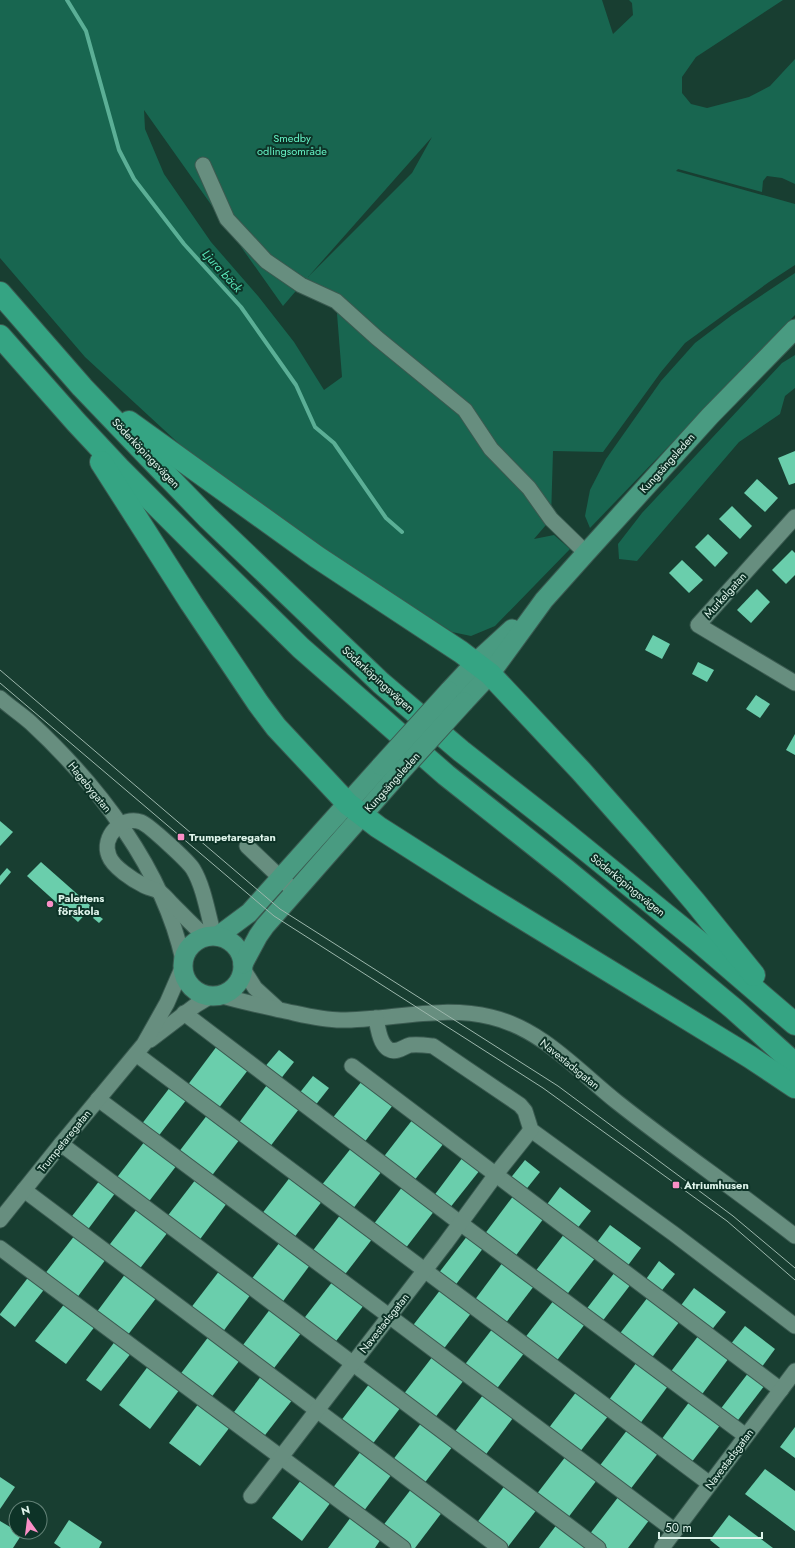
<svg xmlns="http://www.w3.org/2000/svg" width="795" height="1548" viewBox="0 0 795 1548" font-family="Jost,sans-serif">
<rect width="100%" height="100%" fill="#183e31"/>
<g fill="#186650" fill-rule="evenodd">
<path d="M0,0H602L613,34L633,15L632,3L629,0H783L696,57L682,77V93L691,104L707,108L749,97L770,86L795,59V184L782,178L767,176L763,181L762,192L678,169L676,171L795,204V265L769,282L685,343L661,372L603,452L553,451L551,519L534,539L554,535L570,549L495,626L471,636L452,632L345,563L188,452L85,357L0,258ZM144,110L283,306L301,285L336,301L342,377L324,390L294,342L258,296L211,242L164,174L145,129ZM432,137L412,173L308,277Z"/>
<polygon points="795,273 795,315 590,528 585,516 590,490 606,459 661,381 695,343 732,315"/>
<polygon points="795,355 795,388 785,396 780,414 739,442 637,561 619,559 618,544 642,513 782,363"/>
</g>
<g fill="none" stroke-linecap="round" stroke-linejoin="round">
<polyline stroke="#5baf96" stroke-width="4" points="67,0 86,31 119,150 134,179 184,244 241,307 296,385 315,427 334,443 386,518 402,532"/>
</g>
<g fill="#6aceac">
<polygon points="795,451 795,483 789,485 778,458"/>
<polygon points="757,479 778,498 765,512 744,493"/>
<polygon points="732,506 752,526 740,539 719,519"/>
<polygon points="708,534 728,553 715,567 695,547"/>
<polygon points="792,550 795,553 795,575 786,584 772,570"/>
<polygon points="682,560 703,580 689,593 669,573"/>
<polygon points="757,589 770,602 751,623 737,610"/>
<polygon points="653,635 670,644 662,659 645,650"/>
<polygon points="698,662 714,670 707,682 692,674"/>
<polygon points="756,695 770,704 760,718 746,709"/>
<polygon points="795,734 795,755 786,750"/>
<polygon points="0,821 13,832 0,846"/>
<polygon points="41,862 92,907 78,922 27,876"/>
<polygon points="7,868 11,872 0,885 0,876"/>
<polygon points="96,914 103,919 99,923 93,918"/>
<polygon points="217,1046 248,1070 218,1109 187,1086"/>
<polygon points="279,1050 294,1062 279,1081 263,1069"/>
<polygon points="313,1076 329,1088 314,1107 298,1095"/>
<polygon points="362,1081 393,1105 363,1144 331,1120"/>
<polygon points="267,1085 299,1109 269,1148 238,1124"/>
<polygon points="171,1086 187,1099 157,1138 141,1125"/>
<polygon points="208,1114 240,1139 210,1178 178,1153"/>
<polygon points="413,1119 444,1143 413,1182 382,1159"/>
<polygon points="145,1141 177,1165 147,1204 115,1180"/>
<polygon points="352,1147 382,1171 352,1210 321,1186"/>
<polygon points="463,1157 480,1170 449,1209 433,1197"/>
<polygon points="525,1160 540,1172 524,1192 509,1180"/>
<polygon points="291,1176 323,1200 293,1239 261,1215"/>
<polygon points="196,1179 227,1203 198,1242 166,1218"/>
<polygon points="100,1180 116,1192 86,1232 69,1220"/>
<polygon points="403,1186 435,1210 405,1249 373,1225"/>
<polygon points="560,1187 591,1211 576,1230 545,1207"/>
<polygon points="514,1195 544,1218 514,1258 484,1235"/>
<polygon points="137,1209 168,1232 138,1271 107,1248"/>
<polygon points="341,1214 373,1238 343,1277 311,1253"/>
<polygon points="610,1225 641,1248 626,1268 595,1245"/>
<polygon points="565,1233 596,1257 565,1297 534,1273"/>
<polygon points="75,1235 106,1259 76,1299 44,1275"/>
<polygon points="468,1235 484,1247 454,1287 438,1274"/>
<polygon points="280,1242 310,1265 281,1304 250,1281"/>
<polygon points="659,1261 675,1274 659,1294 644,1282"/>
<polygon points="503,1262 534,1286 505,1324 474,1301"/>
<polygon points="220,1270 251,1294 222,1333 190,1309"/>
<polygon points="615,1272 631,1284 601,1323 585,1311"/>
<polygon points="126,1273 157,1297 127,1336 96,1313"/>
<polygon points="30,1275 46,1287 15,1327 0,1315 0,1314"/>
<polygon points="333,1281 364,1305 333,1345 302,1321"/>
<polygon points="694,1288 726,1312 710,1332 679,1308"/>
<polygon points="441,1289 472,1312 442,1351 411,1328"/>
<polygon points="648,1297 680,1321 650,1360 618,1336"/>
<polygon points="554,1300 585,1324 555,1363 524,1339"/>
<polygon points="66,1302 96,1325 66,1364 35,1341"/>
<polygon points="271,1308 302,1332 271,1372 240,1349"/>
<polygon points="745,1326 775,1349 761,1368 730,1345"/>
<polygon points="493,1328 525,1352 495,1391 463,1367"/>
<polygon points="699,1335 729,1358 700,1397 669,1374"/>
<polygon points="209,1336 240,1360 210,1399 179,1376"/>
<polygon points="116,1340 132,1352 101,1391 86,1380"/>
<polygon points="433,1356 464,1380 434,1419 403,1395"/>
<polygon points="637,1362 668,1386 639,1425 608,1401"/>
<polygon points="149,1365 180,1389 150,1429 119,1405"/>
<polygon points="749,1372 765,1385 735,1424 719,1411"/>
<polygon points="262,1375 293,1399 262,1439 231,1416"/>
<polygon points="370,1383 401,1407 371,1446 340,1422"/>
<polygon points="577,1391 609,1415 579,1453 548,1429"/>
<polygon points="483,1395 513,1418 484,1457 453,1434"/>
<polygon points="690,1401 721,1424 691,1463 661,1440"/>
<polygon points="199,1403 230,1427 200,1466 169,1443"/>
<polygon points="422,1422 453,1446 423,1485 392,1461"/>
<polygon points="795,1427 795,1458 780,1447"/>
<polygon points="628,1429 659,1452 629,1491 598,1468"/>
<polygon points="361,1451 392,1474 363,1512 332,1489"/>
<polygon points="566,1456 597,1480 567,1519 536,1495"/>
<polygon points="765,1469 795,1491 795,1531 745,1494"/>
<polygon points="0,1477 15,1487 0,1509"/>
<polygon points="301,1480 331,1502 302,1541 272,1518"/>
<polygon points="506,1484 538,1508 507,1548 476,1524"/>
<polygon points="412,1488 443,1511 415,1548 409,1548 382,1527"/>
<polygon points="619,1496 650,1519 628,1548 607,1548 589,1535"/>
<polygon points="729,1515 773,1548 720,1548 710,1540"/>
<polygon points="351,1517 381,1539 375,1548 328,1548"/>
<polygon points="69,1520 102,1542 99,1548 61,1548 54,1543"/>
<polygon points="0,1521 22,1534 13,1548 0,1548"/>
<polygon points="558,1523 587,1548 539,1548"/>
</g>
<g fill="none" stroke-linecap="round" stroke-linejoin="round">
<defs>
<g id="minor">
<polyline points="203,165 227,219 266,261 301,285 336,301 377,338 465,410 491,449 529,488 551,519 586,553"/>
<polyline points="795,517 698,625 795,683"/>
<path d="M0,698C10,707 21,714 31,723C98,785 163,869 183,960"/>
<polyline points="247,846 288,885"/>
<path d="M206,937C193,926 182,914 171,903C167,899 164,895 160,892C155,889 148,888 143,885C133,880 113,867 109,856C101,837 122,815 141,822C149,825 188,861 193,869C204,887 208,915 214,936"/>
<polyline points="243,969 255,988 278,1009"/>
<path d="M219,995C239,1001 259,1005 280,1010C300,1014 320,1020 341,1020C391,1020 441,1005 491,1017C542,1029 578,1071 617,1102C675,1148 736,1190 795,1236"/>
<polyline points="184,1013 460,1223 746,1436"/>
<path d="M376,1018C378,1029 381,1055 398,1050C402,1049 406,1046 410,1045C418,1044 425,1045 433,1046L520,1105L525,1111L531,1130L674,1234L795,1326"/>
<polyline points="150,1040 196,1005 211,996"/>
<polyline points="136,1054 710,1484"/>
<polyline points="352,1066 781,1390"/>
<polyline points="98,1099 389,1316 675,1531"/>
<polyline points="61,1144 598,1548"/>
<polyline points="24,1190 500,1548"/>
<polyline points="0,1220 61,1144 144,1044 167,1003 183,966"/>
<polyline points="0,1248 403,1548"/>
<polyline points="251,1496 445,1244 500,1169 531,1130"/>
<polyline points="662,1548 795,1371"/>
</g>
<g id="major">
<polyline points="449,691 476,662 512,629"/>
<polyline points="464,702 490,674 544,600 586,553 710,416 795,329"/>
<polyline points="218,936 249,913 381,766"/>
<circle cx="213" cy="966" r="30"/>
<polyline points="243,964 258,936 265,926 395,778"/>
</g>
<g id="highway">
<polyline points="0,293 82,387 148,456 208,518 381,683 461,751 554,824 697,940 795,1024"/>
<polyline points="0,336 76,422 119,468 197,546 301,648 446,775 566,870 646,936 734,1009 795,1064"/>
<polyline points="129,422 317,557 461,652 490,674 581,771 642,840 695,902 754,975"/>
<polyline points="101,462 191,603 258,703 276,727 348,804 378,827 480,892 750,1057 795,1087"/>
</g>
</defs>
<use href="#minor" stroke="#3a5a50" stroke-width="17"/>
<use href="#major" stroke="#3a5a50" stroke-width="21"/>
<use href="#highway" stroke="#3a5a50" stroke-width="24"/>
<use href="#minor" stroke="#678e7f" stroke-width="15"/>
<use href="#major" stroke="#499b81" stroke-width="19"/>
<use href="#highway" stroke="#35a483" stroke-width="22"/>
<g stroke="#9cb7ac" stroke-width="1">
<polyline points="0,670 280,909 558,1086 733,1216 795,1268"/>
<polyline points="0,683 274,916 543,1088 727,1221 795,1280"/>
</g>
<defs>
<g id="major-bridge">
<polyline points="381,766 449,691"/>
<polyline points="395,778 464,702"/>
</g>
</defs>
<use href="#major-bridge" stroke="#3a5a50" stroke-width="21" stroke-linecap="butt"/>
<use href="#major-bridge" stroke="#499b81" stroke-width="19"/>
</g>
<g fill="#fa8fc6" stroke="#0d3327" stroke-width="1.5">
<rect x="177" y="833" width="8" height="8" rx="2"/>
<circle cx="50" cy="904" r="4"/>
<rect x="672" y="1181" width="8" height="8" rx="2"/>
</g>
<g text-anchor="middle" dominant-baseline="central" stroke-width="4" stroke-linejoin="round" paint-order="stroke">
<g font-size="11" fill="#66f2c5" stroke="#0d3327">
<text x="292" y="138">Smedby<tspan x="292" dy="13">odlingsområde</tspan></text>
</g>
<g font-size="11" fill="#dff4eb" stroke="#0d3327">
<text transform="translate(146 453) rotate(46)">Söderköpingsvägen</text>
<text transform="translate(667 463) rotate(-48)">Kungsängsleden</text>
<text transform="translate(725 595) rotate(-48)">Murkelgatan</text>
<text transform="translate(378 679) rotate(42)">Söderköpingsvägen</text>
<text transform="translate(392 782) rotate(-48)">Kungsängsleden</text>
<text transform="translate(90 787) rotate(51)">Hagebygatan</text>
<text transform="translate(628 885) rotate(39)">Söderköpingsvägen</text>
<text transform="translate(570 1064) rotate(39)">Navestadsgatan</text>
<text transform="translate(64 1141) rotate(-51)">Trumpetaregatan</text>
<text transform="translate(384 1323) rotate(-52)">Navestadsgatan</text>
<text transform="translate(729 1459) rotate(-53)">Navestadsgatan</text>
</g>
<g font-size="11" font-weight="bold" fill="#dff4eb" stroke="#0d3327" text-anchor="start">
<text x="189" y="837">Trumpetaregatan</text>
<text x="58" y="898">Palettens<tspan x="58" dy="13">förskola</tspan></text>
<text x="684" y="1185">Atriumhusen</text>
</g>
<g font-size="12" font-style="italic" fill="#5ae7bb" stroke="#0d3327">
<text transform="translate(222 271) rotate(48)">Ljura bäck</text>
</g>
</g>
<g transform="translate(28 1520) rotate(346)"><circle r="19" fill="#0d3327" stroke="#618075"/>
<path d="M0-3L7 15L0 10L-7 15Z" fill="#fa8fc6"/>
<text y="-6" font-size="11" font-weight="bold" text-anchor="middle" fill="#dff4eb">N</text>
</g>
<path d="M659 1532v6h103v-6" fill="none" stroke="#dff4eb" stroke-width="2"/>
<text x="665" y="1532" font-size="12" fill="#dff4eb" stroke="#0d3327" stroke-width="3" paint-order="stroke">50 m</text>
</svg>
